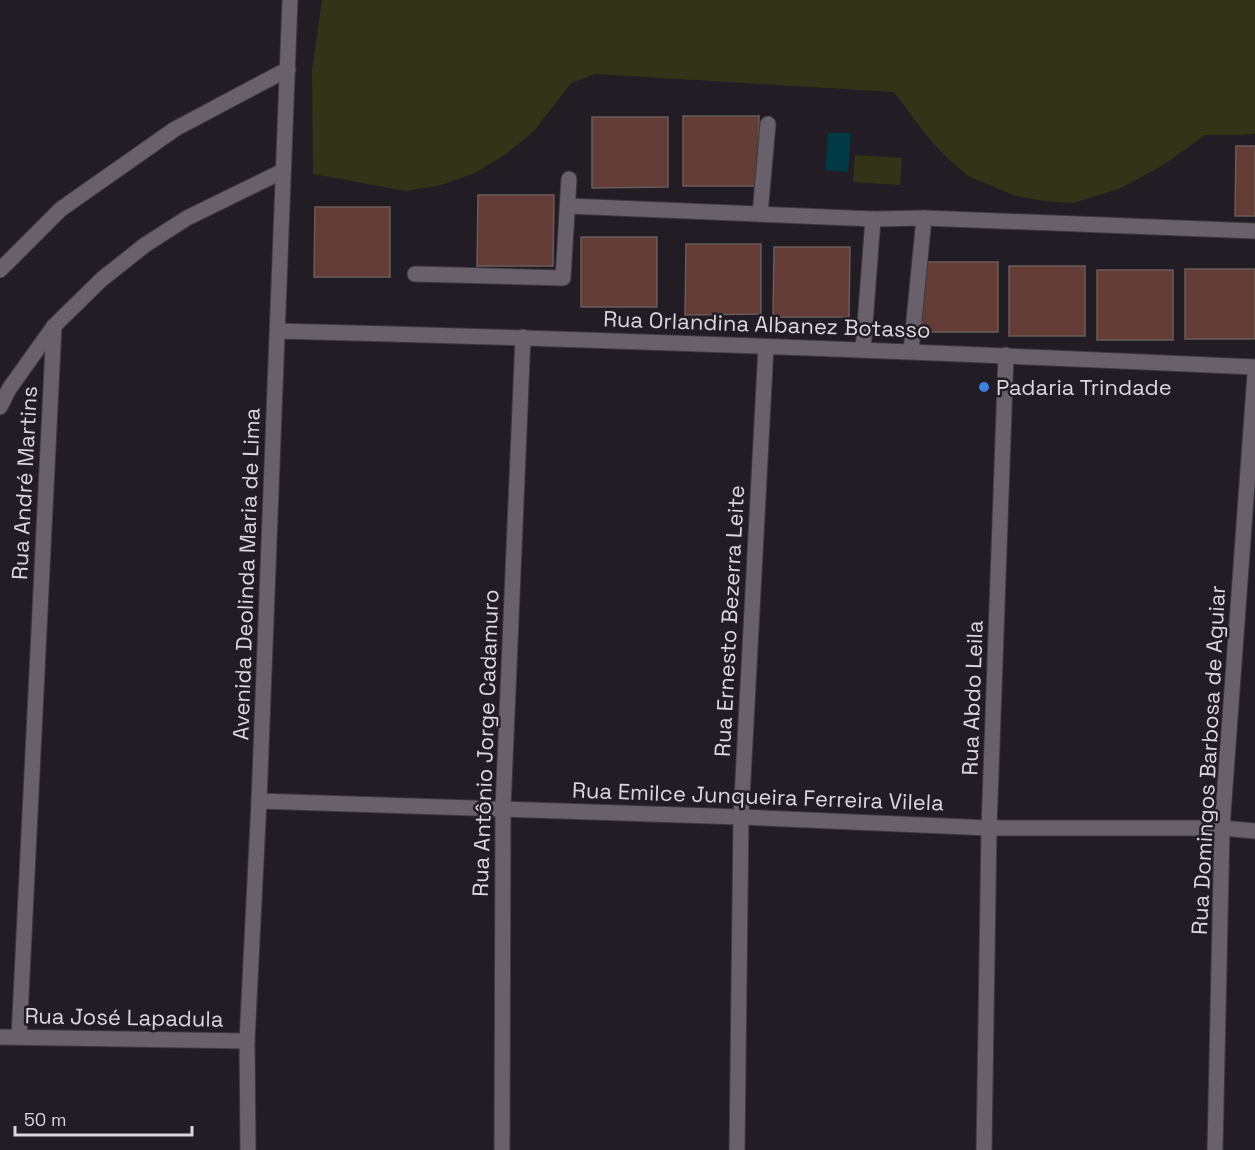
<svg xmlns="http://www.w3.org/2000/svg" width="1255" height="1150" viewBox="0 0 1255 1150" font-family="'Space Grotesk',sans-serif">
<rect width="100%" height="100%" fill="#221c24"/>
<g fill="#333417">
<polygon points="322,0 1255,0 1255,134 1239,135 1205,135 1163,165 1119,189 1073,203 1044,201 1016,196 968,176 946,157 926,135 894,92 595,74 571,83 534,131 506,154 475,173 441,185 406,191 313,174 312,71"/>
<polygon points="855,155 902,158 900,185 853,182"/>
</g>
<polygon fill="#013a45" points="828,133 851,133 848,172 825,170"/>
<g fill="#633c35" stroke="#6a5c5a" stroke-width="1.5">
<polygon points="683,116 759,116 758,186 683,186"/>
<polygon points="592,117 668,117 668,187 592,188"/>
<polygon points="1236,146 1255,146 1255,216 1235,216"/>
<polygon points="478,195 554,195 553,266 477,266"/>
<polygon points="315,207 390,207 390,277 314,277"/>
<rect x="581" y="237" width="76" height="70"/>
<polygon points="686,244 761,244 761,314 685,315"/>
<polygon points="774,247 850,247 849,317 773,317"/>
<rect x="922" y="262" width="76" height="70"/>
<rect x="1009" y="266" width="76" height="70"/>
<rect x="1185" y="269" width="70" height="70"/>
<rect x="1097" y="270" width="76" height="70"/>
</g>
<g fill="none" stroke-linecap="round" stroke-linejoin="round">
<defs>
<g id="minor">
<polyline points="568,206 873,219 924,218 1255,231"/>
<polyline points="760,214 768,124"/>
<polyline points="0,270 61,209 175,129 288,69"/>
<polyline points="415,274 563,278 569,179"/>
<path d="M278,331C604,339 929,352 1255,367"/>
<polyline points="863,350 873,219"/>
<polyline points="911,351 924,218"/>
<polyline points="0,407 9,389 54,326 102,279 145,245 187,218 283,171"/>
<polyline points="259,801 741,817 989,828 1222,828 1255,831"/>
<polyline points="0,1037 247,1041"/>
<polyline points="19,1037 54,326"/>
<polyline points="248,1150 247,1041 259,801 290,0"/>
<polyline points="502,1150 503,808 523,337"/>
<polyline points="737,1150 741,817 766,347"/>
<polyline points="984,1150 989,828 1006,355"/>
<polyline points="1215,1150 1222,828 1255,374"/>
</g>
</defs>
<use href="#minor" stroke="#3e393f" stroke-width="17"/>
<use href="#minor" stroke="#68606a" stroke-width="15"/>
</g>
<circle fill="#3f7fe0" stroke="#221c24" stroke-width="2" cx="984" cy="387" r="6"/>
<g text-anchor="middle" dominant-baseline="central" stroke-width="5" stroke-linejoin="round" paint-order="stroke">
<g font-size="22" fill="#dbd7dd" stroke="#221c24">
<text transform="translate(767 324) rotate(2)">Rua Orlandina Albanez Botasso</text>
<text transform="translate(24 483) rotate(-87)">Rua André Martins</text>
<text transform="translate(246 574) rotate(-88)">Avenida Deolinda Maria de Lima</text>
<text transform="translate(729 621) rotate(-87)">Rua Ernesto Bezerra Leite</text>
<text transform="translate(972 698) rotate(-88)">Rua Abdo Leila</text>
<text transform="translate(485 743) rotate(-88)">Rua Antônio Jorge Cadamuro</text>
<text transform="translate(1208 760) rotate(-87)">Rua Domingos Barbosa de Aguiar</text>
<text transform="translate(758 796) rotate(2)">Rua Emilce Junqueira Ferreira Vilela</text>
<text transform="translate(124 1017) rotate(1)">Rua José Lapadula</text>
</g>
<g font-size="22" fill="#dbd7dd" stroke="#221c24" text-anchor="start">
<text x="996" y="387">Padaria Trindade</text>
</g>
</g>
<path d="M15 1126v9h177v-9" fill="none" stroke="#dbd7dd" stroke-width="3"/>
<text x="24" y="1126" font-size="18" fill="#dbd7dd" stroke="#221c24" stroke-width="4.5" paint-order="stroke">50 m</text>
</svg>
